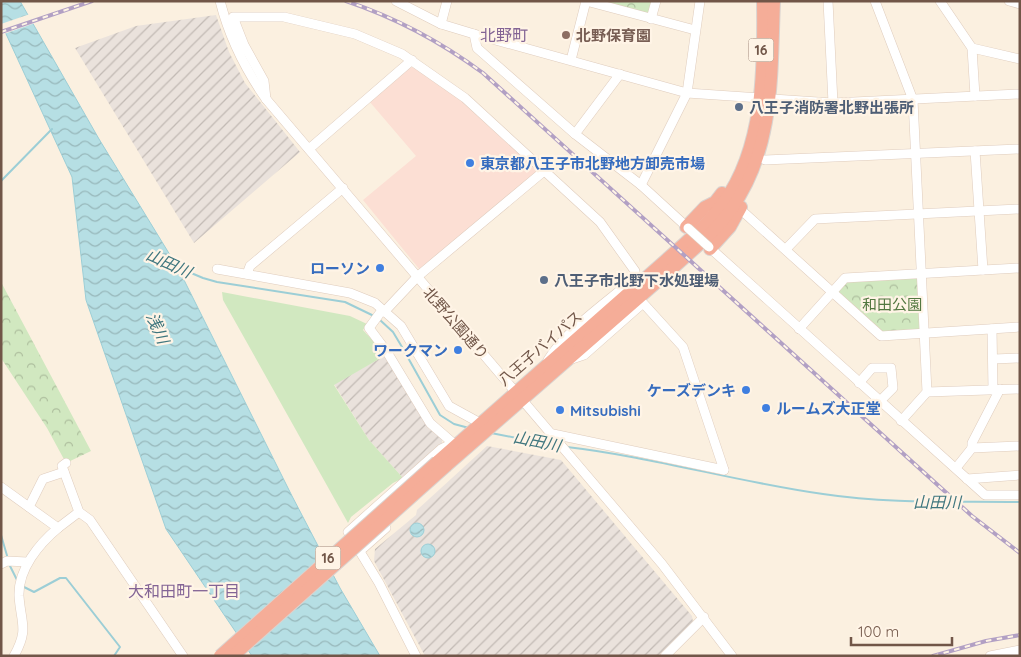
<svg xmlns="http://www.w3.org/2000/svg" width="1021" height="657" viewBox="0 0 1021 657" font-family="Quicksand,'Noto Sans JP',sans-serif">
<defs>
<pattern id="industrial-furrows" width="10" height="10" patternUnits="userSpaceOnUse" patternTransform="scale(1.25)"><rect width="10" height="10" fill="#eae2dc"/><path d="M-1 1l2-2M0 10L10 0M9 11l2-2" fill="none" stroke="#c2bab4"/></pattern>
<pattern id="park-crowns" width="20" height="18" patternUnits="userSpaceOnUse" patternTransform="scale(1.25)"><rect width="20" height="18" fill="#d1e8c0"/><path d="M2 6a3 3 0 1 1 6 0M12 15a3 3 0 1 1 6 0" fill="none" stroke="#aebf9e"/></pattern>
<pattern id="water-waves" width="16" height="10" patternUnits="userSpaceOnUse" patternTransform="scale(1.25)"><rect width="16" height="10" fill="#b6dfe4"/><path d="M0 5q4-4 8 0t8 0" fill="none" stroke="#98b8bb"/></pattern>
</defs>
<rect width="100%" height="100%" fill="#fbf0e0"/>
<polygon fill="#fcdfd4" points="409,67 418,68 464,101 539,170 420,270 363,200 416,156 369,101"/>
<g fill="url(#industrial-furrows)">
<polygon points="216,15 229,52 245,83 300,152 194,243 75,48 136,26"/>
<polygon points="386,355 429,429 442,439 442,444 403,478 369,440 334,384"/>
<polygon points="487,446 561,460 692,616 693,622 658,656 425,656 374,561 375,549 416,515 417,510"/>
</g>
<g fill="url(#park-crowns)">
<polygon points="599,1 654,1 648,15"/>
<polygon points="917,277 920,330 883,334 838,293 838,288 845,279"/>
<polygon points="1,282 91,451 66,463 47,428 1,358"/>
</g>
<polygon fill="#d1e8c0" points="222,292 350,316 367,324 363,330 386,355 334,385 369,440 403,478 393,483 351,517 348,523 223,300"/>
<g fill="url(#water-waves)" stroke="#9cced6">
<polygon points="1,1 20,1 99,139 178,268 292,496 340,588 380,656 252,656 166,529 86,300 72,177 1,23"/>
<circle cx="417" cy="530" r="7"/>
<circle cx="428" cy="551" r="7"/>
</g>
<polygon fill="#fbf0e0" points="30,14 35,23 4,34 1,24"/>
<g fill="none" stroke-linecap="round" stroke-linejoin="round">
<g stroke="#9cced6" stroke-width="2">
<polyline points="1,181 52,129"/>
<polyline points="177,267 203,278 217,282 345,302 374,316"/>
<polyline points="380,320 393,332 402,347 440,415 454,424 469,428"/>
<polyline points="491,433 557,446"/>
<path d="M567,447C653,457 737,482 823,494C889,504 954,501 1020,502"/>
<polyline points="1,535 8,559"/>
<polyline points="9,564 17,580"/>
<polyline points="24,587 34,592 60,578 66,578 120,647 114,656"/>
</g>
<defs>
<g id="minor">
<path d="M220,1C229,37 245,69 266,99L662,564L732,656"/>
<polyline points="396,1 441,24 474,34 477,48 575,134 641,185 688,228"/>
<polyline points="586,1 695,30"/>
<polyline points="828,1 833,103"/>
<polyline points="875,1 913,100 927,392 901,421"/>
<polyline points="940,1 972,48 975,96"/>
<polyline points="1009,1 1020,4"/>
<polyline points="651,19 656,1"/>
<polyline points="441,24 447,1"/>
<polyline points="474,34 687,93 833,103 1020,94"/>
<polyline points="972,48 1020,59"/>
<polyline points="571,60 586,1"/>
<path d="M266,99L264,81L244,45L233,17H284L355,34L402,54L465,98L600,222L635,271L634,279C606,303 566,330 548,360"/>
<polyline points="575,134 620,74"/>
<polyline points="309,149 412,60"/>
<polyline points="975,151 983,270"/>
<polyline points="765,160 1020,149"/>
<polyline points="641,185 687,93 700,1"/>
<polyline points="740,209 881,336 1020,327"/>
<polyline points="709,247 985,495 1020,495"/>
<polyline points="786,249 815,219 1020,209"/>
<polyline points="217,269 350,293 375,303 401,326 449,406 480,423"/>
<polyline points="247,274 250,266 343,188"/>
<polyline points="799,329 845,278 1020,268"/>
<polyline points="992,329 993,390"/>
<polyline points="572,359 584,355 643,303 683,347 724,470"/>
<polyline points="994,359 1020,358"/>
<polyline points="859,383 872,368 891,368 893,388 880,401"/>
<polyline points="927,392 1020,389"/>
<polyline points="553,434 724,470"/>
<polyline points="453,443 430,423 387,352 369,328 380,313 385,311 417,277 544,171"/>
<polyline points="972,448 972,443 1000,389"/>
<polyline points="66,463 62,466 79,512 90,520 183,656"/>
<polyline points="956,468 972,448 1020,446"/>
<polyline points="967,479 1020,475"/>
<polyline points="1,487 58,528 79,512"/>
<polyline points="29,507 43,479 64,472"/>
<polyline points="360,551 386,528"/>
<polyline points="1,564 7,561 27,562"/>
<path d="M14,656C29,629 21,624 19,596C18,569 39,544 58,528"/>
<polyline points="416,656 379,583 348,532 441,449 451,444"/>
<polyline points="665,656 704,617"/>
<polyline points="990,656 1020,650"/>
</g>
<g id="highway">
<polyline points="686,227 705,207 715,202 722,193"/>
<polyline points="710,249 730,227 741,207"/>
<path d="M437,462L666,260C686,242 707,225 723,203C764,148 764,67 763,1"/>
<path d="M446,466L673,268C694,249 716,231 732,208C775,147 771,73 774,1"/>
</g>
</defs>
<use href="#minor" stroke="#dfccbd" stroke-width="10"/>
<use href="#highway" stroke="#dad3cf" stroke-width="14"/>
<use href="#minor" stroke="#fff" stroke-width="9"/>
<use href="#highway" stroke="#f5ad98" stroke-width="12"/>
<defs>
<g id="rail">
<path d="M346,1C397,18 441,42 483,73L972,516L1020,553"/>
<polyline points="1,32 92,1"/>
<polyline points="933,656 986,641 1020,635"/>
</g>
</defs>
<use href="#rail" stroke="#b2a0c4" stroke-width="4"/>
<use href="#rail" stroke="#fff4e6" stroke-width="2" stroke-dasharray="5.5" stroke-linecap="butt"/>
<defs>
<polyline id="minor-bridge" points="688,228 709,247"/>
<g id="highway-bridge">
<polyline points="220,656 437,462"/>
<polyline points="233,656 446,466"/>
</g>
</defs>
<use href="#minor-bridge" stroke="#dfccbd" stroke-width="10" stroke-linecap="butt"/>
<use href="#highway-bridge" stroke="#dad3cf" stroke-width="14" stroke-linecap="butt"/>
<use href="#minor-bridge" stroke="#fff" stroke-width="9"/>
<use href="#highway-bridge" stroke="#f5ad98" stroke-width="12"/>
</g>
<circle fill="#8d6e63" stroke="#fff4e6" stroke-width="2" cx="566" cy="35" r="5"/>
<g fill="#5c6f8a" stroke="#fff4e6" stroke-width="2">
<circle cx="739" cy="107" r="5"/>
<circle cx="544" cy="280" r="5"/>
</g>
<g fill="#3f7fe0" stroke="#fff4e6" stroke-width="2">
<circle cx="470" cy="163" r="5"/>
<circle cx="380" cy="268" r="5"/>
<circle cx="458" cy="350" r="5"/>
<circle cx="746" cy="390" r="5"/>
<circle cx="766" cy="408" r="5"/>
<circle cx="560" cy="410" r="5"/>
</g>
<g text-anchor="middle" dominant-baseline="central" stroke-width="4.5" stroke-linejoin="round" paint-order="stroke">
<g fill="#fff4e6" stroke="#9c8577" stroke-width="1">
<rect x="748.5" y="38.5" width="25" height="23" rx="4"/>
<rect x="315.5" y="546.5" width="25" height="23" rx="4"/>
</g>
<g font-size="14" font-weight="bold" fill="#715648">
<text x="761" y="50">16</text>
<text x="328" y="558">16</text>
</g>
<g font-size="15" font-weight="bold" fill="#785e54" stroke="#fff4e6" text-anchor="start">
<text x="576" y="35">北野保育園</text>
</g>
<g font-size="15" font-weight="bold" fill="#4e5e75" stroke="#fff4e6" text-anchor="start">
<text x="749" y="107">八王子消防署北野出張所</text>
<text x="554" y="280">八王子市北野下水処理場</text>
</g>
<g font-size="15" font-weight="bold" fill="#366cbe" stroke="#fff4e6" text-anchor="start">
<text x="480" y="163">東京都八王子市北野地方卸売市場</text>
<text x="370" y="268" text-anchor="end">ローソン</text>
<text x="448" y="350" text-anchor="end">ワークマン</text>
<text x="736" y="390" text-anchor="end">ケーズデンキ</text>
<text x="776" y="408">ルームズ大正堂</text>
<text x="570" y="410">Mitsubishi</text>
</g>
<g font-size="15" fill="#537841" stroke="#fff4e6">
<text x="892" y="304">和田公園</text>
</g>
<g font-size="15" fill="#715648" stroke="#fff4e6">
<text transform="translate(456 323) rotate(49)">北野公園通り</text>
<text transform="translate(540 348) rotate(-41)">八王子バイパス</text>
</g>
<g font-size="16" fill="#836495" stroke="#fff4e6">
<text x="504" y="35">北野町</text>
<text x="184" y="591">大和田町一丁目</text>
</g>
<g font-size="16" font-style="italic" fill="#3f767e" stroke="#fff4e6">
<text transform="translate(169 263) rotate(24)">山田川</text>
<text transform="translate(158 328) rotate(66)">浅川</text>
<text transform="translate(537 441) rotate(11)">山田川</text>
<text x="937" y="502">山田川</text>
</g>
</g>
<rect width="1021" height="657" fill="none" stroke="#715648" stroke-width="5"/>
<path d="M851 637v8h101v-8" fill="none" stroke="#715648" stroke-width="2.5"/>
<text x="858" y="637" font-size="15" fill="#715648" stroke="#fff4e6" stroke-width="4" paint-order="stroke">100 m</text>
</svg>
